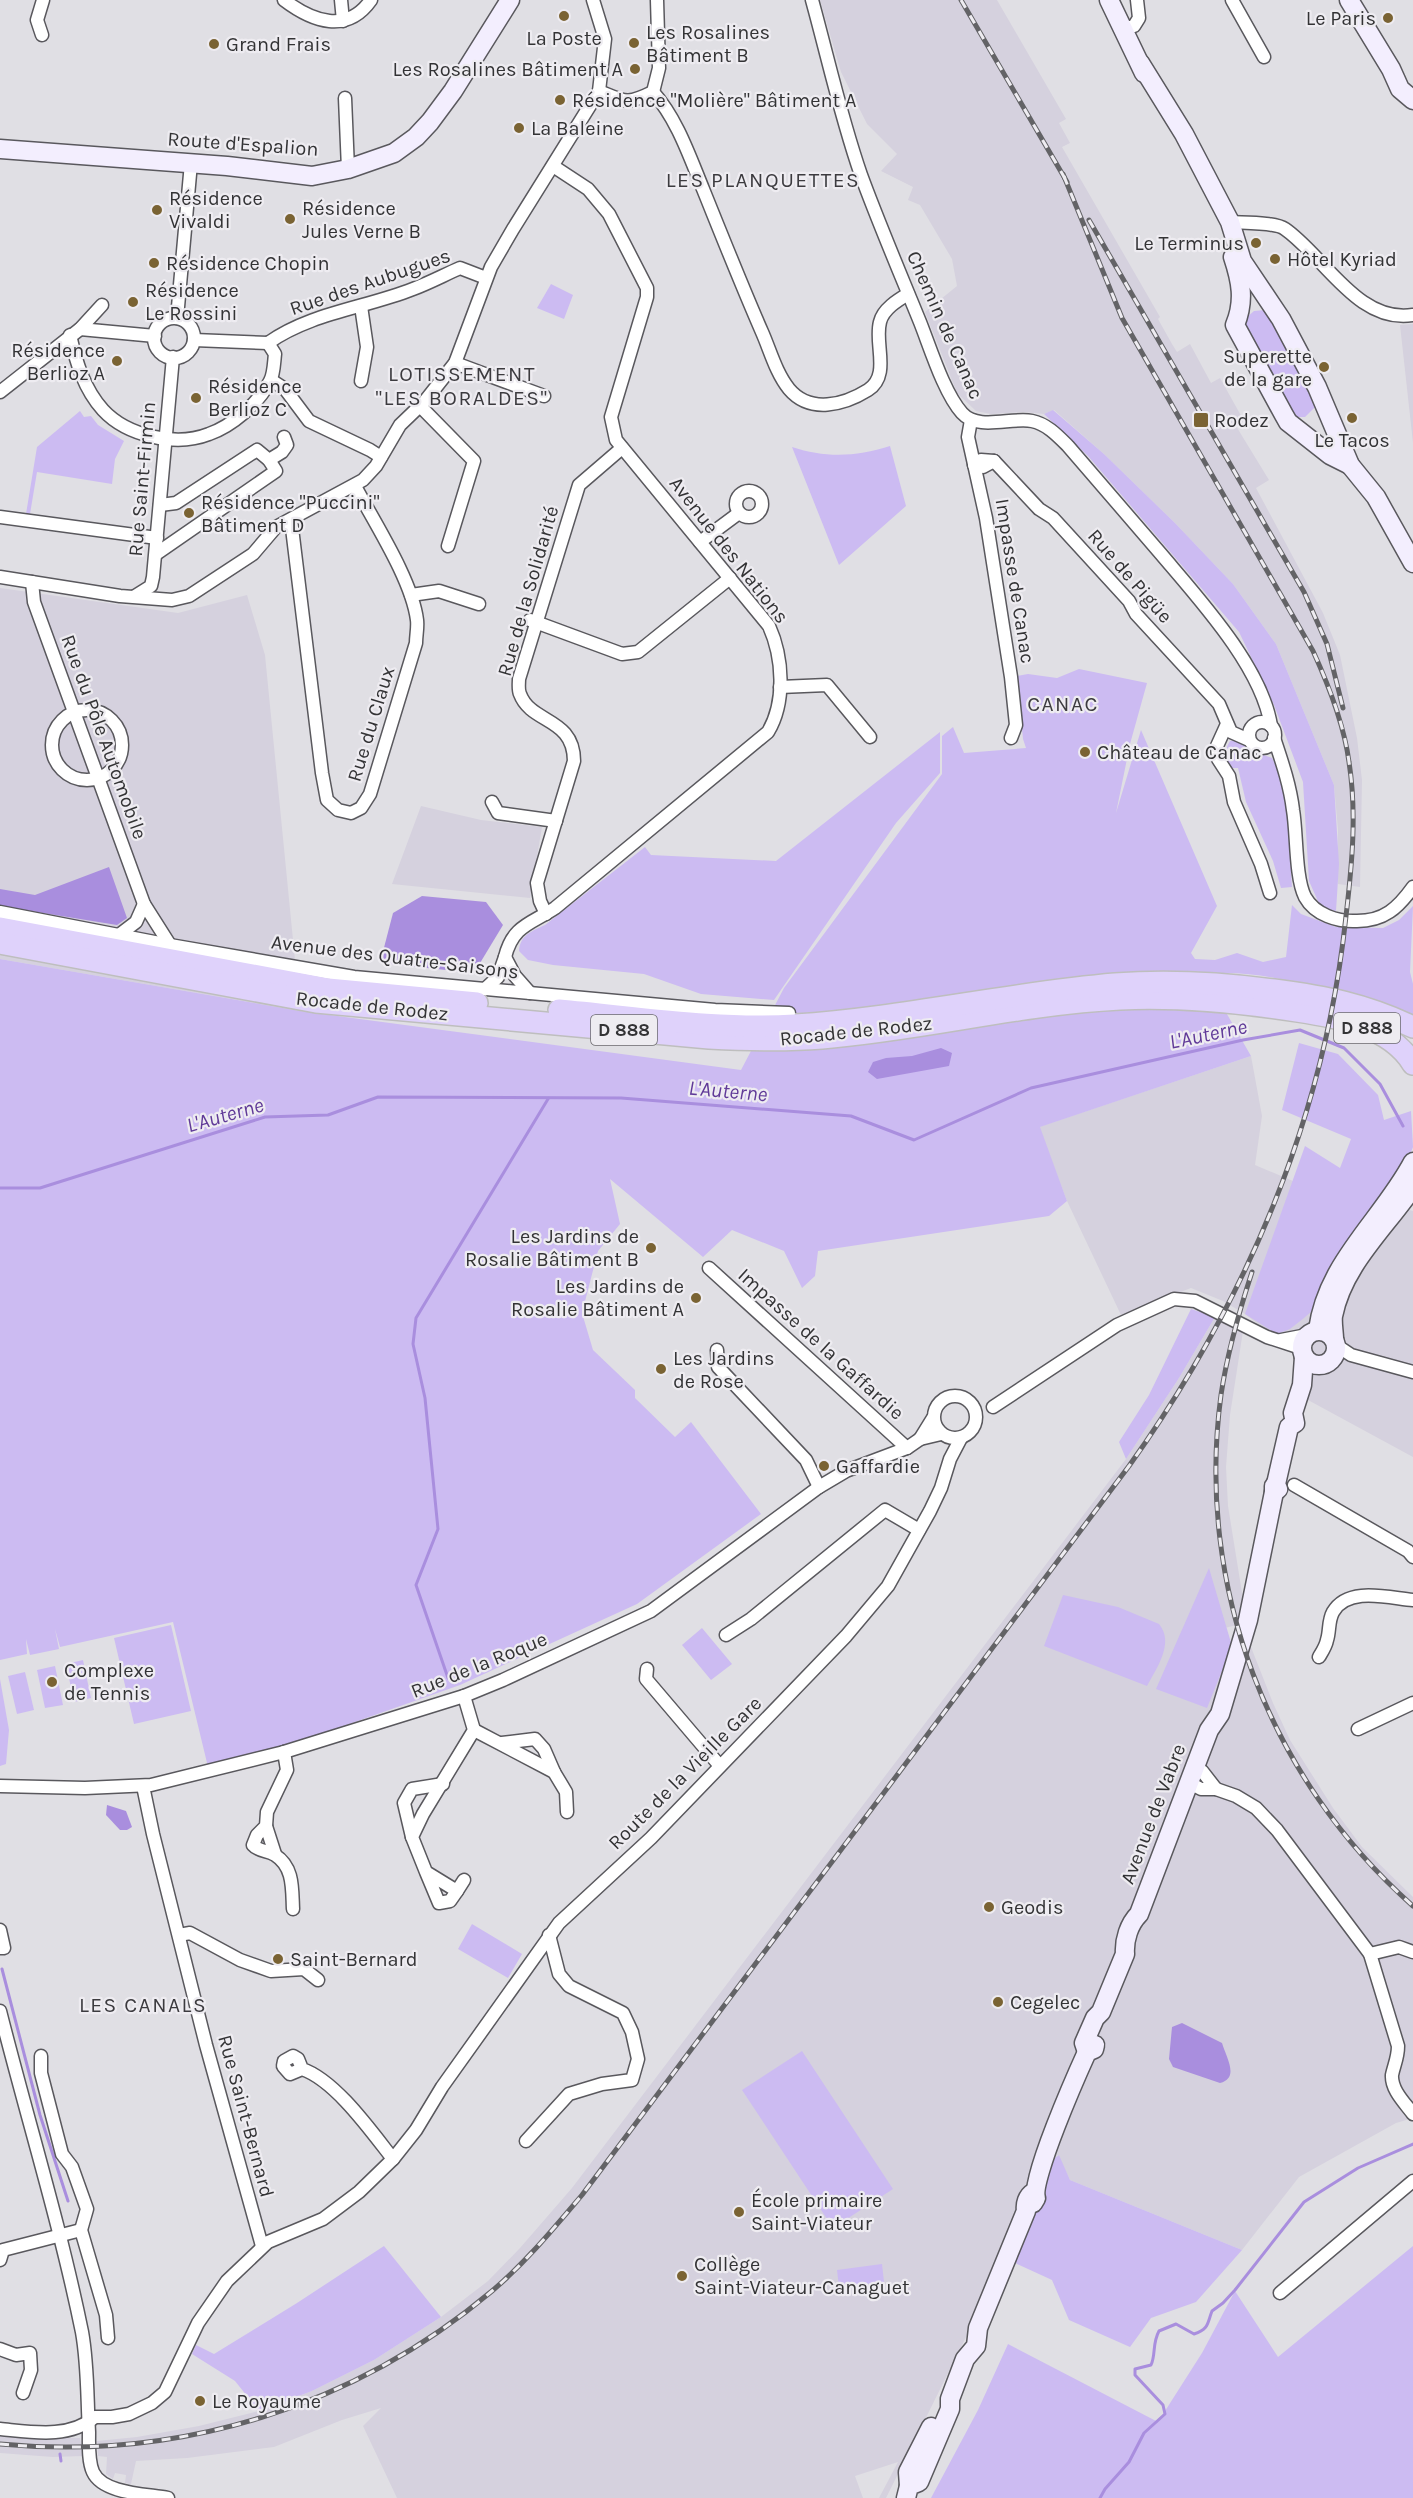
<svg xmlns="http://www.w3.org/2000/svg" width="1413" height="2498" viewBox="0 0 1413 2498" font-family="Karla,sans-serif">
<rect width="100%" height="100%" fill="#e0dfe4"/>
<g fill="#d5d1de">
<polygon points="820,0 997,0 1066,119 1059,123 1070,143 1062,147 1160,317 1158,319 1172,344 1177,352 1190,344 1211,383 1220,378 1244,421 1236,426 1269,480 1256,488 1323,613 1340,655 1357,738 1362,780 1360,887 1338,884 1338,830 1334,785 1276,644 1233,584 1175,523 1104,454 1054,410 1044,414 1024,412 991,414 976,411 957,393 925,312 957,286 952,259 920,205 908,200 913,187 881,171 897,154 867,124 841,72"/>
<polygon points="1413,324 1413,443 1400,325"/>
<polygon points="0,588 178,613 247,595 265,655 300,1011 0,959"/>
<polygon points="421,806 481,820 542,827 530,898 392,884"/>
<polygon points="1251,1056 1262,1116 1255,1165 1293,1181 1413,1211 1413,1457 1308,1400 1296,1353 1245,1314 1223,1301 1191,1288 1121,1315 1067,1201 1039,1127"/>
<polygon points="1215,1317 1243,1331 1230,1415 1226,1467 1228,1506 1243,1599 1240,1624 1225,1628 1239,1668 1249,1642 1273,1703 1290,1740 1333,1808 1362,1847 1413,1897 1413,2118 1396,2123 1299,2177 1242,2250 1070,2180 1058,2155 1055,2158 886,2498 879,2498 898,2462 855,2476 863,2498 397,2498 363,2426 381,2408 342,2420 274,2447 187,2458 136,2461 131,2484 125,2483 126,2475 115,2473 113,2479 106,2474 107,2457 98,2456 97,2441 137,2437 199,2426 259,2411 312,2391 374,2360 441,2317 488,2281 520,2248 572,2188 1126,1459 1179,1378"/>
<polygon points="0,2434 38,2438 80,2438 83,2456 53,2457 0,2453"/>
</g>
<g fill="#ccbbf2">
<polygon points="551,284 573,295 564,319 537,308"/>
<polygon points="1265,310 1306,387 1314,389 1316,406 1305,417 1296,417 1288,412 1289,403 1260,351 1245,334 1246,318 1254,311"/>
<polygon points="1053,410 1104,454 1175,523 1233,584 1276,644 1334,785 1339,864 1336,911 1321,908 1309,881 1303,782 1274,705 1239,632 1088,456 1044,414"/>
<polygon points="80,411 84,417 91,416 98,425 124,441 115,459 112,484 37,472 30,514 26,514 37,447"/>
<path d="M890,446L906,506L839,565L792,447C825,458 856,457 890,446Z"/>
<path d="M1079,669L1147,683L1130,744L1116,813L1141,730L1217,906L1191,953L1195,959L1215,960L1237,953L1263,962L1286,957L1292,905L1301,914L1336,927L1383,928L1399,920L1413,906L1410,972L1413,984V1020C1346,998 1275,967 1204,974L1251,1056L1040,1127L1067,1201L1049,1216L818,1251L815,1276L802,1288L784,1251L732,1230L703,1257L610,1179L620,1224L598,1251L582,1313L593,1350L635,1390V1398L675,1437L691,1422L761,1514L637,1604L460,1685L298,1742L208,1767L173,1622L60,1647L55,1629L59,1649L30,1655L26,1639L27,1654L0,1660V959L300,1011L741,1070L784,988L942,774V736L953,727L964,753L1026,748L1023,739L1017,676L1028,674L1057,678Z"/>
<path d="M940,732V773L896,823L774,1000L701,994L644,974L553,965L528,960L519,951C520,935 532,931 545,925L645,847L651,855L776,861Z"/>
<path d="M1236,740H1242L1252,751L1272,758C1293,796 1289,845 1292,887L1281,888L1273,861L1246,802L1238,768H1230C1226,757 1223,752 1230,741Z"/>
<polygon points="1299,1043 1338,1054 1378,1095 1384,1120 1411,1111 1413,1147 1409,1157 1322,1289 1312,1311 1304,1318 1290,1329 1277,1334 1245,1314 1305,1146 1340,1168 1351,1139 1282,1110"/>
<polygon points="1191,1309 1215,1317 1179,1378 1126,1459 1119,1442 1149,1395"/>
<polygon points="1209,1568 1232,1646 1207,1708 1156,1689"/>
<path d="M1063,1595L1118,1607L1159,1624C1175,1643 1156,1669 1147,1686L1044,1646Z"/>
<polygon points="171,1625 191,1711 134,1724 114,1638"/>
<polygon points="702,1628 732,1664 711,1680 682,1645"/>
<polygon points="83,1660 91,1698 74,1702 66,1664"/>
<polygon points="55,1666 63,1705 45,1708 37,1670"/>
<polygon points="25,1672 34,1710 17,1714 8,1676"/>
<polygon points="0,1679 9,1730 6,1764 0,1766"/>
<polygon points="472,1924 522,1954 508,1978 458,1949"/>
<polygon points="802,2051 893,2189 833,2228 742,2090"/>
<polygon points="1059,2155 1070,2180 1242,2250 1196,2302 1151,2318 1130,2347 1069,2320 1052,2280 1013,2262 1055,2158"/>
<polygon points="384,2246 441,2317 374,2360 312,2391 259,2411 235,2381 192,2354 196,2345 214,2354 297,2303"/>
<polygon points="1413,2246 1413,2498 931,2498 978,2410 1008,2344 1158,2422 1202,2353 1235,2291 1278,2357"/>
<polygon points="882,2264 884,2282 839,2287 837,2270"/>
</g>
<g fill="#a98ede">
<polygon points="109,867 127,918 117,925 0,906 0,889 35,895"/>
<polygon points="422,896 486,902 503,925 474,973 380,963 393,913"/>
<polygon points="941,1048 952,1053 949,1066 877,1079 868,1072 873,1062 886,1058 912,1056"/>
<polygon points="107,1805 126,1811 132,1827 127,1830 120,1830 106,1815"/>
<path d="M1182,2023L1222,2043C1226,2057 1240,2078 1220,2083L1173,2067L1169,2059L1172,2027Z"/>
</g>
<g fill="none" stroke-linecap="round" stroke-linejoin="round">
<g stroke="#a98ede" stroke-width="3">
<polyline points="0,1188 40,1188 265,1117 328,1115 378,1097 621,1098 851,1116 914,1140 1031,1088 1243,1040 1300,1030 1344,1048 1380,1084 1403,1126"/>
<polyline points="448,1678 416,1585 438,1529 425,1398 413,1344 416,1318 548,1099"/>
<polyline points="2,1969 40,2115 68,2201"/>
<polyline points="60,2454 61,2461"/>
<path d="M1100,2498L1105,2489L1129,2462L1144,2433L1165,2414L1163,2405L1135,2375V2369L1151,2365C1156,2354 1152,2344 1159,2331L1176,2324L1194,2334C1209,2329 1207,2324 1212,2311L1223,2303L1235,2290L1304,2202L1358,2168L1413,2144"/>
</g>
<defs>
<g id="minor">
<path d="M284,0C313,22 347,34 371,0"/>
<polyline points="341,0 343,21"/>
<path d="M812,0C828,58 841,118 861,175C879,224 900,273 920,322C930,347 944,393 962,413C978,431 1011,417 1032,421C1047,424 1058,436 1068,446C1099,482 1130,518 1161,554C1199,599 1262,667 1271,726"/>
<polyline points="1232,0 1264,57"/>
<polyline points="1122,29 1134,26 1139,18 1137,0"/>
<polyline points="42,35 37,20 43,0"/>
<path d="M599,91C626,102 626,105 653,92"/>
<path d="M653,92C677,119 689,155 703,189C722,236 741,284 762,332C770,350 776,373 789,389C810,414 844,405 868,390C891,375 874,344 880,322C883,309 898,300 908,294"/>
<polyline points="653,92 659,68 657,0"/>
<polyline points="345,98 348,169"/>
<path d="M1230,222C1243,223 1275,222 1285,229C1324,256 1358,324 1413,315"/>
<polyline points="361,306 367,347 361,381"/>
<polyline points="177,318 191,163"/>
<circle cx="174" cy="338" r="20"/>
<polyline points="80,329 155,336"/>
<path d="M70,335C76,362 84,389 103,410C127,436 176,447 209,434C232,426 259,403 270,381C274,374 274,362 275,354L268,343"/>
<polyline points="194,340 268,343"/>
<path d="M268,343C310,313 365,308 413,289C429,283 444,275 460,268L486,278"/>
<polyline points="455,363 544,396"/>
<polyline points="271,380 285,389 309,421 370,450 381,457"/>
<polyline points="0,392 80,329 102,305"/>
<polyline points="420,406 474,461 448,546"/>
<polyline points="971,420 968,437 986,518 1011,677 1016,725 1011,738"/>
<polyline points="269,460 282,452 287,445 284,437"/>
<polygon points="981,460 994,461 983,467 974,465"/>
<polyline points="994,461 1039,509 1053,518 1129,601 1136,614 1219,704 1231,732 1249,740"/>
<circle cx="749" cy="504" r="13"/>
<polyline points="0,517 157,538"/>
<path d="M291,520L322,773L327,800L338,810L351,813L361,808L370,794L416,643C416,635 418,627 417,620C412,580 374,522 355,486"/>
<polyline points="700,542 739,513"/>
<polyline points="156,554 276,471 269,460 257,450 176,503 160,505"/>
<polyline points="0,577 120,596 172,600 189,596 253,554 276,527 363,480 376,466 400,425 425,401 455,363 491,267 513,229 599,91 605,39 593,0"/>
<polyline points="32,582 34,602 144,904 170,945"/>
<polyline points="411,595 439,591 479,604"/>
<polyline points="135,596 151,586 153,577 173,357"/>
<polyline points="530,620 622,654 638,652 730,578"/>
<polyline points="780,687 827,685 870,737"/>
<circle cx="87" cy="745" r="35"/>
<circle cx="1262" cy="735" r="13"/>
<polyline points="1227,724 1217,746 1218,759 1229,776 1234,802 1261,864 1270,893"/>
<path d="M1274,738C1282,762 1290,785 1293,810C1297,833 1295,877 1305,897C1315,915 1338,922 1357,921C1384,921 1398,908 1413,887"/>
<polyline points="492,802 498,813 556,821"/>
<polyline points="0,912 170,945 354,977 715,1010 789,1013"/>
<path d="M546,914L540,901L537,883L574,761C574,717 531,724 520,694C518,690 519,683 519,679L579,485L622,448"/>
<polyline points="119,935 136,922 144,904"/>
<path d="M505,957C513,925 531,924 555,908L768,732C786,702 783,657 769,626L616,440L611,417L647,297V288L609,214L588,189L553,166"/>
<polyline points="485,989 498,977 505,957 515,976 530,993"/>
<polyline points="709,1268 907,1448"/>
<polyline points="1281,1340 1307,1335"/>
<polyline points="1336,1345 1351,1355 1413,1372"/>
<polyline points="717,1350 718,1367 806,1460 819,1487"/>
<circle cx="955" cy="1417" r="21"/>
<polyline points="993,1407 1117,1325 1174,1299 1195,1301 1267,1337 1301,1348"/>
<polyline points="933,1418 920,1439 941,1434"/>
<polyline points="1294,1485 1408,1551 1413,1557"/>
<polyline points="726,1635 751,1619 885,1510 919,1530"/>
<path d="M1319,1657C1322,1652 1326,1646 1327,1640C1330,1631 1328,1621 1333,1612C1348,1586 1389,1598 1413,1600"/>
<polyline points="647,1669 646,1679 720,1766"/>
<polyline points="1358,1729 1413,1703"/>
<polyline points="474,1730 554,1772 566,1792 567,1812"/>
<polyline points="502,1743 535,1739 544,1749 554,1772"/>
<path d="M284,1752L287,1770L267,1812L266,1826L257,1835L253,1845C259,1852 268,1850 275,1855C294,1867 292,1889 293,1909"/>
<polyline points="1194,1767 1202,1771 1216,1789"/>
<path d="M1188,1782L1201,1789H1216L1236,1796L1256,1808L1277,1830L1370,1954L1398,2046C1398,2058 1394,2065 1392,2075C1391,2090 1405,2103 1413,2114"/>
<polyline points="0,1786 85,1788 151,1785 284,1752 464,1696 503,1680 651,1611 819,1487 846,1471 907,1448 920,1439"/>
<polyline points="143,1786 153,1834 206,2045 262,2246"/>
<polyline points="266,1826 275,1854"/>
<polyline points="412,1837 404,1803 412,1789 443,1784"/>
<polyline points="426,1872 439,1903 450,1901 457,1891 426,1872 412,1837 423,1814 474,1730 464,1696"/>
<polyline points="457,1891 464,1880"/>
<polyline points="0,1930 4,1948 0,1948"/>
<polyline points="179,1935 190,1933 240,1960 271,1971 304,1969 318,1980"/>
<polyline points="1370,1954 1399,1947 1413,1952"/>
<path d="M0,2011C27,2118 60,2224 82,2332C88,2365 87,2398 89,2432C89,2444 88,2461 93,2472C103,2494 147,2494 168,2498"/>
<polyline points="41,2056 41,2073 62,2154 72,2167 87,2209 81,2230 106,2315 108,2338"/>
<path d="M302,2069L290,2074L283,2066L284,2061L293,2056L298,2059L302,2069C335,2080 371,2131 393,2159"/>
<polyline points="526,2141 569,2094 602,2084 632,2080 638,2059 632,2032 623,2013 569,1986 559,1974 549,1935"/>
<polyline points="0,2260 3,2250 81,2230"/>
<polyline points="1280,2293 1413,2181"/>
<polyline points="0,2349 16,2355 30,2353 31,2370 23,2393"/>
<path d="M0,2429C32,2432 69,2439 95,2417H112L129,2414L152,2403L165,2392L198,2323L227,2281L268,2242L323,2219L359,2192L393,2159L416,2130L442,2087L559,1923L651,1838L846,1636L888,1586L930,1511L941,1488L950,1459L961,1438"/>
</g>
<g id="secondary">
<polyline points="1109,0 1144,73"/>
<polyline points="1349,0 1391,69 1400,89 1413,100"/>
<polyline points="1140,63 1184,134 1230,222 1242,261 1281,319 1317,387 1350,465 1376,497 1413,563"/>
<polyline points="0,149 227,166 312,176 348,169 394,153 416,137 430,122 453,91 510,0"/>
<path d="M1233,257C1241,281 1245,301 1235,325L1284,415L1288,422L1330,455L1350,465"/>
<path d="M1318,1330C1327,1262 1383,1219 1413,1162"/>
<circle cx="1319" cy="1348" r="17"/>
<path d="M1334,1339C1334,1332 1332,1323 1333,1316C1343,1265 1385,1228 1413,1187"/>
<polyline points="1274,1492 1278,1489 1276,1484 1289,1427 1295,1423 1293,1413 1302,1385 1304,1357"/>
<path d="M1087,2052L1084,2043L1095,2018L1101,2012L1125,1954C1124,1940 1129,1924 1139,1914L1209,1730L1220,1714L1248,1620L1274,1492V1486L1276,1484"/>
<path d="M1033,2203L1036,2198C1030,2180 1077,2074 1087,2052L1094,2049L1095,2045"/>
<polyline points="909,2486 908,2472 931,2427"/>
<path d="M906,2498L909,2486L919,2482L950,2409V2399L965,2359L976,2346L978,2328L1026,2211C1025,2204 1027,2196 1034,2192"/>
</g>
<g id="trunk">
<polyline points="0,928 328,989 477,1003"/>
<path d="M0,943L316,1002L709,1038C747,1040 784,1041 822,1038C922,1030 1020,1004 1120,999C1179,996 1238,1002 1297,1011C1337,1017 1390,1026 1413,1064"/>
<path d="M559,1010C637,1017 717,1030 795,1025C902,1018 1008,993 1115,984C1168,980 1221,983 1274,990C1327,997 1364,1004 1413,1027"/>
</g>
</defs>
<use href="#minor" stroke="#59585d" stroke-width="15"/>
<use href="#secondary" stroke="#59585d" stroke-width="21"/>
<use href="#trunk" stroke="#bebebe" stroke-width="24"/>
<use href="#minor" stroke="#fff" stroke-width="12"/>
<use href="#secondary" stroke="#f3eefe" stroke-width="18"/>
<use href="#trunk" stroke="#dfd2fb" stroke-width="21"/>
<defs>
<g id="rail">
<polyline points="961,0 1067,182"/>
<polyline points="1089,220 1304,592 1327,644 1343,708"/>
<path d="M1252,1272C1239,1312 1227,1354 1221,1395C1195,1586 1269,1779 1413,1906"/>
<path d="M0,2444C180,2461 354,2407 492,2291C526,2262 554,2228 582,2195L1129,1466C1246,1302 1325,1117 1346,916C1352,865 1357,813 1349,762C1344,724 1329,686 1313,651L1122,318L1063,174"/>
</g>
</defs>
<use href="#rail" stroke="#636366" stroke-width="5"/>
<use href="#rail" stroke="#eeecf1" stroke-width="3" stroke-dasharray="9" stroke-linecap="butt"/>
</g>
<g fill="#7a6333" stroke="#eeecf1" stroke-width="2">
<circle cx="564" cy="16" r="6"/>
<circle cx="1388" cy="18" r="6"/>
<circle cx="634" cy="43" r="6"/>
<circle cx="214" cy="44" r="6"/>
<circle cx="635" cy="69" r="6"/>
<circle cx="560" cy="100" r="6"/>
<circle cx="519" cy="128" r="6"/>
<circle cx="157" cy="210" r="6"/>
<circle cx="290" cy="219" r="6"/>
<circle cx="1256" cy="243" r="6"/>
<circle cx="1275" cy="259" r="6"/>
<circle cx="154" cy="263" r="6"/>
<circle cx="133" cy="302" r="6"/>
<circle cx="117" cy="361" r="6"/>
<circle cx="1324" cy="367" r="6"/>
<circle cx="196" cy="398" r="6"/>
<circle cx="1352" cy="418" r="6"/>
<rect x="1193" y="412" width="16" height="16" rx="3"/>
<circle cx="189" cy="513" r="6"/>
<circle cx="1085" cy="752" r="6"/>
<circle cx="651" cy="1248" r="6"/>
<circle cx="696" cy="1298" r="6"/>
<circle cx="661" cy="1369" r="6"/>
<circle cx="824" cy="1466" r="6"/>
<circle cx="52" cy="1682" r="6"/>
<circle cx="989" cy="1907" r="6"/>
<circle cx="278" cy="1959" r="6"/>
<circle cx="998" cy="2002" r="6"/>
<circle cx="739" cy="2212" r="6"/>
<circle cx="682" cy="2276" r="6"/>
<circle cx="200" cy="2401" r="6"/>
</g>
<g text-anchor="middle" dominant-baseline="central" stroke-width="4.5" stroke-linejoin="round" paint-order="stroke">
<g fill="#eeecf1" stroke="#6b6a6d" stroke-width="1.5">
<rect x="1334" y="1013" width="66" height="30" rx="4.5"/>
<rect x="591" y="1015" width="66" height="30" rx="4.5"/>
</g>
<g font-size="18" font-weight="bold" fill="#333335">
<text x="1367" y="1028">D 888</text>
<text x="624" y="1030">D 888</text>
</g>
<g font-size="20" fill="#333335" stroke="#eeecf1" text-anchor="start">
<text x="1376" y="18" text-anchor="end">Le Paris</text>
<text x="646" y="32">Les Rosalines<tspan x="646" dy="23">Bâtiment B</tspan></text>
<text x="564" y="38" text-anchor="middle">La Poste</text>
<text x="226" y="44">Grand Frais</text>
<text x="623" y="69" text-anchor="end">Les Rosalines Bâtiment A</text>
<text x="572" y="100">Résidence "Molière" Bâtiment A</text>
<text x="531" y="128">La Baleine</text>
<text x="169" y="198">Résidence<tspan x="169" dy="23">Vivaldi</tspan></text>
<text x="302" y="208">Résidence<tspan x="302" dy="23">Jules Verne B</tspan></text>
<text x="1244" y="243" text-anchor="end">Le Terminus</text>
<text x="1287" y="259">Hôtel Kyriad</text>
<text x="166" y="263">Résidence Chopin</text>
<text x="145" y="290">Résidence<tspan x="145" dy="23">Le Rossini</tspan></text>
<text x="105" y="350" text-anchor="end">Résidence<tspan x="105" dy="23">Berlioz A</tspan></text>
<text x="1312" y="356" text-anchor="end">Superette<tspan x="1312" dy="23">de la gare</tspan></text>
<text x="208" y="386">Résidence<tspan x="208" dy="23">Berlioz C</tspan></text>
<text x="1214" y="420">Rodez</text>
<text x="1352" y="440" text-anchor="middle">Le Tacos</text>
<text x="201" y="502">Résidence "Puccini"<tspan x="201" dy="23">Bâtiment D</tspan></text>
<text x="1097" y="752">Château de Canac</text>
<text x="639" y="1236" text-anchor="end">Les Jardins de<tspan x="639" dy="23">Rosalie Bâtiment B</tspan></text>
<text x="684" y="1286" text-anchor="end">Les Jardins de<tspan x="684" dy="23">Rosalie Bâtiment A</tspan></text>
<text x="673" y="1358">Les Jardins<tspan x="673" dy="23">de Rose</tspan></text>
<text x="836" y="1466">Gaffardie</text>
<text x="64" y="1670">Complexe<tspan x="64" dy="23">de Tennis</tspan></text>
<text x="1001" y="1907">Geodis</text>
<text x="290" y="1959">Saint-Bernard</text>
<text x="1010" y="2002">Cegelec</text>
<text x="751" y="2200">École primaire<tspan x="751" dy="23">Saint-Viateur</tspan></text>
<text x="694" y="2264">Collège<tspan x="694" dy="23">Saint-Viateur-Canaguet</tspan></text>
<text x="212" y="2401">Le Royaume</text>
</g>
<g font-size="20" fill="#333335" stroke="#eeecf1">
<text transform="translate(243 144) rotate(4)">Route d'Espalion</text>
<text transform="translate(370 282) rotate(-19)">Rue des Aubugues</text>
<text transform="translate(945 325) rotate(66)">Chemin de Canac</text>
<text transform="translate(142 479) rotate(-85)">Rue Saint-Firmin</text>
<text transform="translate(729 550) rotate(52)">Avenue des Nations</text>
<text transform="translate(1130 576) rotate(49)">Rue de Pigüe</text>
<text transform="translate(1015 581) rotate(81)">Impasse de Canac</text>
<text transform="translate(528 591) rotate(-74)">Rue de la Solidarité</text>
<text transform="translate(371 724) rotate(-73)">Rue du Claux</text>
<text transform="translate(104 737) rotate(70)">Rue du Pôle Automobile</text>
<text transform="translate(395 957) rotate(7)">Avenue des Quatre-Saisons</text>
<text transform="translate(372 1006) rotate(6)">Rocade de Rodez</text>
<text transform="translate(856 1031) rotate(-6)">Rocade de Rodez</text>
<text transform="translate(821 1344) rotate(42)">Impasse de la Gaffardie</text>
<text transform="translate(479 1665) rotate(-22)">Rue de la Roque</text>
<text transform="translate(685 1773) rotate(-45)">Route de la Vieille Gare</text>
<text transform="translate(1153 1814) rotate(-69)">Avenue de Vabre</text>
<text transform="translate(246 2116) rotate(75)">Rue Saint-Bernard</text>
</g>
<g font-size="21" letter-spacing="1.5" fill="#3c3b3f" stroke="#eeecf1">
<text x="763" y="180">LES PLANQUETTES</text>
<text x="462" y="374">LOTISSEMENT<tspan x="462" dy="24">"LES BORALDES"</tspan></text>
<text x="1063" y="704">CANAC</text>
<text x="143" y="2005">LES CANALS</text>
</g>
<g font-size="21" font-style="italic" fill="#603a98" stroke="#eeecf1">
<text transform="translate(1208 1034) rotate(-12)">L'Auterne</text>
<text transform="translate(728 1091) rotate(5)">L'Auterne</text>
<text transform="translate(225 1115) rotate(-16)">L'Auterne</text>
</g>
</g>
</svg>
